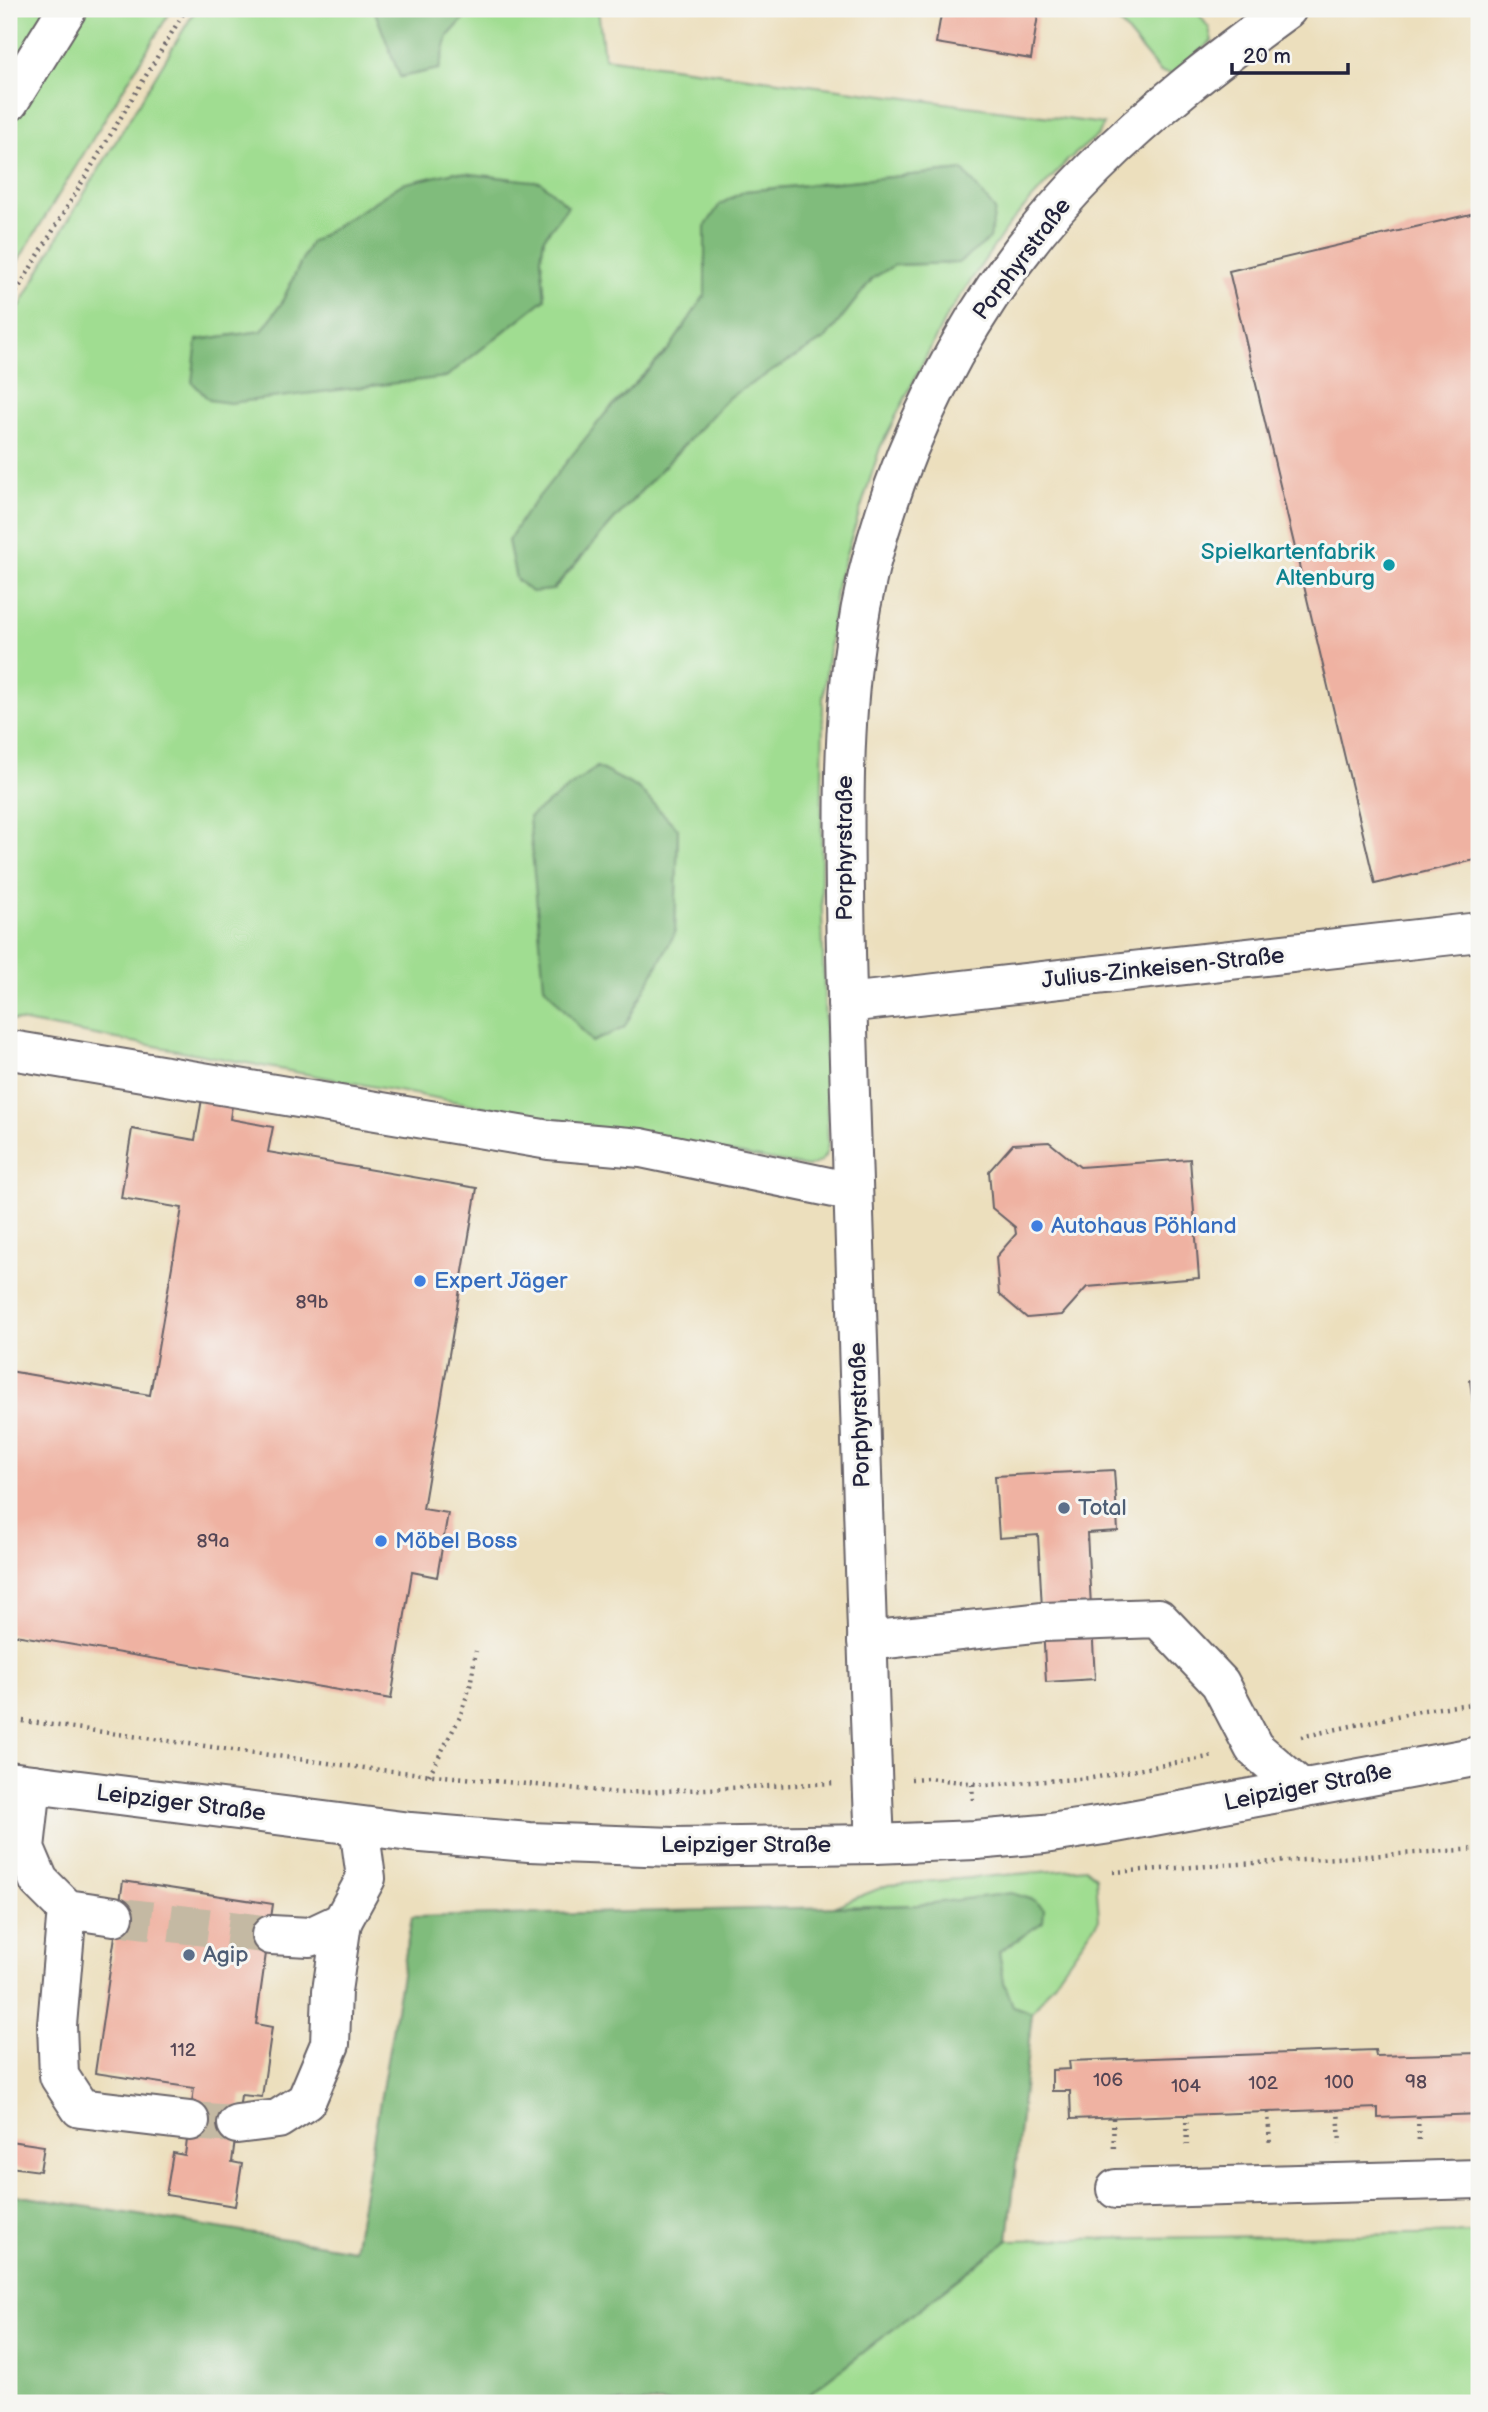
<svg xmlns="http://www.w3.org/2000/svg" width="1488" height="2412" viewBox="0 0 1488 2412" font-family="'Balsamiq Sans',sans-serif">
<rect width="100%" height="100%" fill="#f6f6f2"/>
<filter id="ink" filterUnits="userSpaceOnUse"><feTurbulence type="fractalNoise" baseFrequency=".0143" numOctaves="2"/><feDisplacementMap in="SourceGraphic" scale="14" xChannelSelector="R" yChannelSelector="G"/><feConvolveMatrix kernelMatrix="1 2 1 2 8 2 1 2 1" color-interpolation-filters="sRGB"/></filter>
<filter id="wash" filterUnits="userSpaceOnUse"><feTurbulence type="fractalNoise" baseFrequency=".00686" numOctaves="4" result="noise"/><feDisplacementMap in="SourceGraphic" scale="28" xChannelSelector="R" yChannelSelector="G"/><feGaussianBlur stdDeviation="1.57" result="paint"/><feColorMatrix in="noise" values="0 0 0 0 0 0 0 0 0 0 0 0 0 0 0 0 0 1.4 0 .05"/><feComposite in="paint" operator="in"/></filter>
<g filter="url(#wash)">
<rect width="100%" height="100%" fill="#ecdfbd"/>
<g fill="#a0dd91" stroke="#618066" stroke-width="2" fill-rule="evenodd">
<polygon points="9,9 172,9 9,276"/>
<path d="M196,9H374L401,77L439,69L448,36L471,11L476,9H598L604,58L1104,124L1098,135L1068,160L1010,223L946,317L880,448L837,583L823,699L821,878L828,1143C827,1159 821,1162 808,1167L14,1020L9,1021V326L58,237ZM963,170L958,263L895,265L873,278L826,338L728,398L613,521L553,590L605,414L669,349L705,295L745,191ZM544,238L541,258L545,299L197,340L262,331L281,304L310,243ZM638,788L678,830L675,933Z"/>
<polygon points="1108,9 1195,9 1209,28 1212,41 1172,74 1160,72"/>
<polygon points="1086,1868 1096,1876 1099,1919 1032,2013 1013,2006 1004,1982 999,1952 1022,1937 918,1905 833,1907 888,1885"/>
<polygon points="1479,2233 1479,2403 798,2403 1008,2240"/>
</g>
<g fill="#80bc7b" stroke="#516f5b" stroke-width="2">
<polygon points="374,9 476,9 471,11 448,36 439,69 400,77"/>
<polygon points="963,170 995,210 990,239 958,263 895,265 873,278 826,338 728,398 613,521 552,590 531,592 516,579 508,541 525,514 605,414 669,349 705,295 705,227 720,204 745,191"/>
<polygon points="454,172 541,182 568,206 544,238 541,258 545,299 446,377 230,403 209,400 192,382 197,340 262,331 281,304 310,243 402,184"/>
<polygon points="597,767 638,788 678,829 675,933 624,1028 592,1042 544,986 529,817"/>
<polygon points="1011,1893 1034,1900 1044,1909 1043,1922 999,1952 1004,1982 1013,2006 1032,2013 1008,2240 798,2403 9,2403 9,2194 354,2250 412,1917 918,1905"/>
</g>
<g id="blocks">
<g fill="#efb2a2">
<polygon points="942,9 1039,9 1031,59 936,43"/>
<polygon points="1479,212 1479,859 1375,884 1229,271"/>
<polygon points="203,1093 233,1098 230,1119 273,1127 268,1152 477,1188 423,1509 448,1513 437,1577 412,1572 391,1699 9,1634 9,1371 150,1395 182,1208 121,1198 132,1129 195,1140"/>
<polygon points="1049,1142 1080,1167 1190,1159 1199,1278 1087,1287 1062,1315 1027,1318 999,1294 996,1257 1016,1234 1015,1227 992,1208 989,1171 1013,1144"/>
<polygon points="1479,1379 1479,1445 1478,1445 1470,1380"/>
<polygon points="1114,1470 1118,1531 1087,1533 1095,1679 1046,1682 1038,1535 999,1538 995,1476"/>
<polygon points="123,1881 273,1904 256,2024 272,2027 262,2097 241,2095 232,2162 242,2164 235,2206 166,2195 173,2153 185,2155 194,2088 95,2073"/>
<polygon points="1375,2050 1376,2056 1479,2053 1479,2114 1378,2118 1378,2108 1071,2119 1070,2091 1052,2091 1052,2070 1070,2069 1069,2061"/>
<polygon points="10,2141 44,2146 40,2171 9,2167"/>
</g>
</g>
</g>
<g filter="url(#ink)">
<use href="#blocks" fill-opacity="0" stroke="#696468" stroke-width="2"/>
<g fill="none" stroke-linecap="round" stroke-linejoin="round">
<g stroke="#c4b9a3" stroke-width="38" stroke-dasharray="38 19" stroke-linecap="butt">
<polyline points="114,1916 271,1935"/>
<polyline points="190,2121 237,2124"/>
</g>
<defs>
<g id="minor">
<polyline points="847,1003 1479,932"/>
<polyline points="11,1050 549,1140 641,1148 853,1192"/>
<polyline points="867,1641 1043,1622 1158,1618 1220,1683 1254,1748 1302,1789"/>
<polyline points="32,1784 25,1848 39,1881 67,1909 114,1916"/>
<path d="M875,1844C865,1614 860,1384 852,1153C849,1067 846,980 845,893C844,810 843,726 855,643C880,468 969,293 1094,168C1153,109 1220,58 1287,9"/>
<polyline points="67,1909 57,2025 59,2076 80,2108 190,2121"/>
<polyline points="271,1935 310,1937 342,1922 366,1878 359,1826"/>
<polyline points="237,2124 278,2119 306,2101 330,2044 332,1991 342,1922"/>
<polyline points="1116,2189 1479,2179"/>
</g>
<polyline id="major" points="9,1781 410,1832 529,1842 674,1847 875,1844 976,1840 1044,1834 1110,1824 1479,1756"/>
<polyline id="highway" points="9,102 67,9"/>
</defs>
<use href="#minor" stroke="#696468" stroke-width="42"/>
<use href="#major" stroke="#696468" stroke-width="42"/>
<use href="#highway" stroke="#696468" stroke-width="42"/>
<g stroke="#696468" stroke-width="4.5" stroke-dasharray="2 5" stroke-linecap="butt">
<polyline points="9,304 186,9"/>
<polyline points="9,1719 371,1769 620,1793 836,1783"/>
<polyline points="1301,1737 1424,1710 1479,1703"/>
<polyline points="429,1775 460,1717 470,1686 476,1651"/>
<polyline points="911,1779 928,1778 986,1785 1092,1778 1214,1756"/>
<polyline points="972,1784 973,1801"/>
<polyline points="1113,1872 1479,1849"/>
<polyline points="1338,2109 1340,2144"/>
<polyline points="1268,2112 1270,2146"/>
<polyline points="1186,2115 1187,2149"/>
<polyline points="1418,2117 1419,2144"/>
<polyline points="1113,2118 1114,2152"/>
</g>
<use href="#minor" stroke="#fff" stroke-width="38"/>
<use href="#major" stroke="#fff" stroke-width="38"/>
<use href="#highway" stroke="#fff" stroke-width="38"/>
</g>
</g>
<circle fill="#0f9aa8" stroke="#f6f6f2" stroke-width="2.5" cx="1389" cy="565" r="7"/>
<g fill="#3f7fe0" stroke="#f6f6f2" stroke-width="2.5">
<circle cx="1037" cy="1226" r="7"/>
<circle cx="420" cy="1281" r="7"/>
<circle cx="381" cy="1541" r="7"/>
</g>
<g fill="#5c6f8a" stroke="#f6f6f2" stroke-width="2.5">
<circle cx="1064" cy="1508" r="7"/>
<circle cx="189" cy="1955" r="7"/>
</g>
<g text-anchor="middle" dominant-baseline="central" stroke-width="6" stroke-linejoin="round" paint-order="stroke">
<g font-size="19" fill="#554655">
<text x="312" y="1302">89b</text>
<text x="213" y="1541">89a</text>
<text x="183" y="2050">112</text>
<text x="1108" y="2080">106</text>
<text x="1339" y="2082">100</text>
<text x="1416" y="2082">98</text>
<text x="1263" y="2083">102</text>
<text x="1186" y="2086">104</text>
</g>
<g font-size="23" fill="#22223b" stroke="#f6f6f2">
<text transform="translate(1022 259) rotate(-53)">Porphyrstraße</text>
<text transform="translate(845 848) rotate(-90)">Porphyrstraße</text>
<text transform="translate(1163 968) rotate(-6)">Julius-Zinkeisen-Straße</text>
<text transform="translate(860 1415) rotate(-92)">Porphyrstraße</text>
<text transform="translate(1308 1787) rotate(-11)">Leipziger Straße</text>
<text transform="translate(181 1803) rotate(7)">Leipziger Straße</text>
<text x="746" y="1845">Leipziger Straße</text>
</g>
<g font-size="23" fill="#0d838f" stroke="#f6f6f2" text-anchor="end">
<text x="1375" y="552">Spielkartenfabrik<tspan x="1375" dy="26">Altenburg</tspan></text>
</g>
<g font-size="23" fill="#366cbe" stroke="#f6f6f2" text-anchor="start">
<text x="1051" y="1226">Autohaus Pöhland</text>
<text x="434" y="1281">Expert Jäger</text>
<text x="395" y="1541">Möbel Boss</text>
</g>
<g font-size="23" fill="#4e5e75" stroke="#f6f6f2" text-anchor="start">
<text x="1078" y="1508">Total</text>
<text x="203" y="1955">Agip</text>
</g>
</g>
<rect width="1488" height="2412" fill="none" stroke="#f6f6f2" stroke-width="35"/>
<path d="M1232 63v10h116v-10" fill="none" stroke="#22223b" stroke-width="3.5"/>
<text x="1243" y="63" font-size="21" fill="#22223b" stroke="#f6f6f2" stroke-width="5" paint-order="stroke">20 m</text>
</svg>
